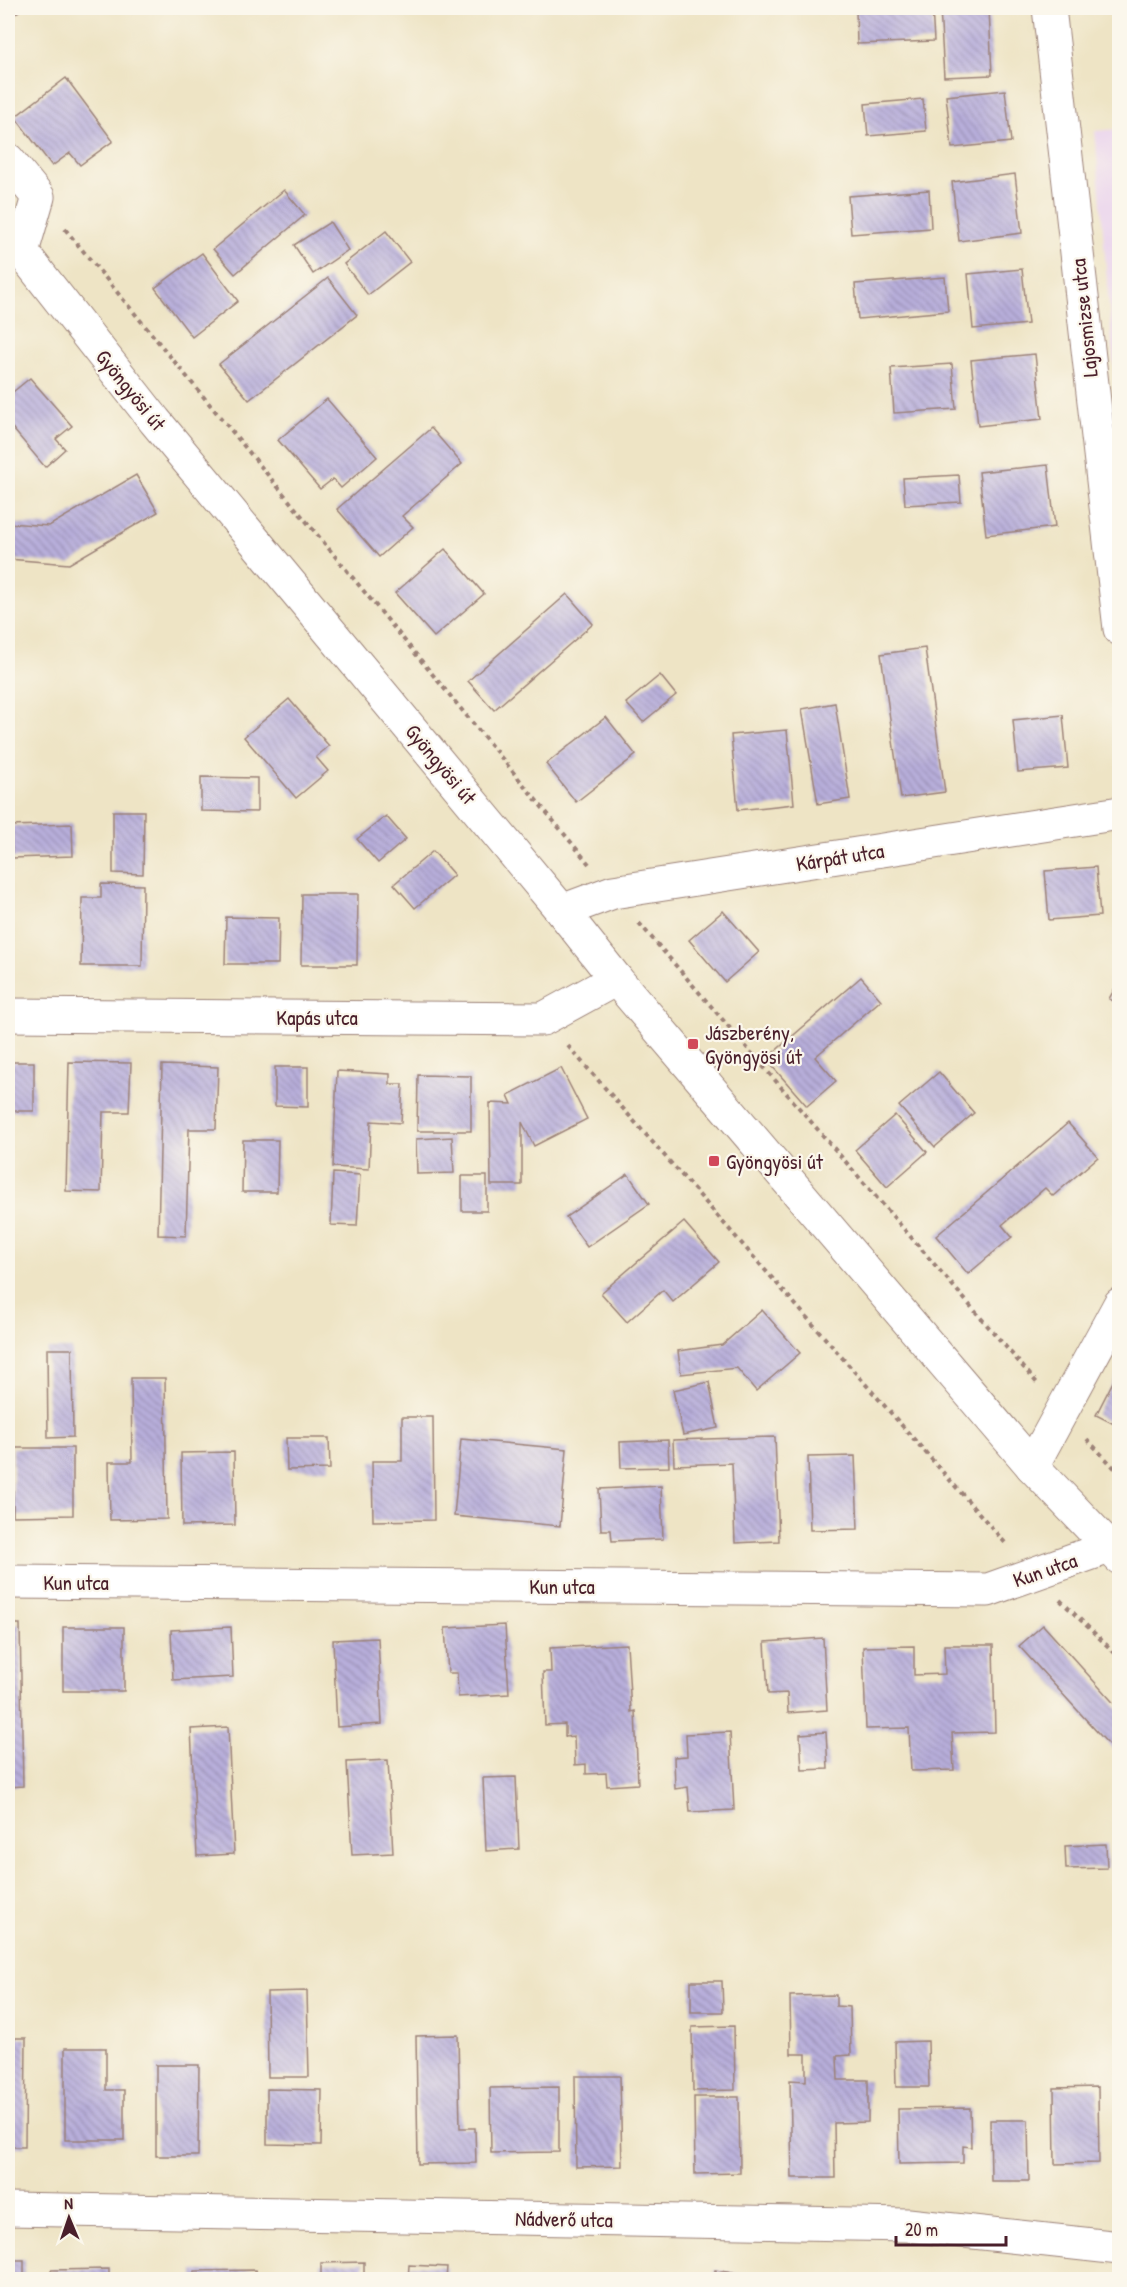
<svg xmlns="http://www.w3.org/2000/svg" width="1127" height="2287" viewBox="0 0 1127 2287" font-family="'Patrick Hand',sans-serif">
<defs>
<pattern id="building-back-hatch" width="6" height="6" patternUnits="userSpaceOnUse" patternTransform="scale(1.5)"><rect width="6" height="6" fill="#b8afdb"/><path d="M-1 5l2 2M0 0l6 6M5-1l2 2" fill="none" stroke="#988eb2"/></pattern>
</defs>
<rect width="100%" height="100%" fill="#fbf7ec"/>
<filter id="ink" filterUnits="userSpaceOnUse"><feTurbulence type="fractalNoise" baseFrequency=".0167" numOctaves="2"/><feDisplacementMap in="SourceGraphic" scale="12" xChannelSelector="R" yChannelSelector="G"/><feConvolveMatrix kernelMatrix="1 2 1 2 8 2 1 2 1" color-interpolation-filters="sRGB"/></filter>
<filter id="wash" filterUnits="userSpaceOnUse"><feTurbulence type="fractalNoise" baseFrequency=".008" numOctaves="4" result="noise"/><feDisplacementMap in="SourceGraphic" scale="24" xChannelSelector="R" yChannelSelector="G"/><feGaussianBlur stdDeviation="1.35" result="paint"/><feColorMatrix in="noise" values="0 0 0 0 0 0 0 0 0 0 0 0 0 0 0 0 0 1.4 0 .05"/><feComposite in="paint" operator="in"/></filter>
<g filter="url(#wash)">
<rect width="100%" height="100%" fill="#eee4c5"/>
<polygon fill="#e9d2ed" points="1119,129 1120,129 1119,431 1095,131"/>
<g id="blocks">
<g fill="url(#building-back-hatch)">
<polygon points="8,8 23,8 8,19"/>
<polygon points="932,8 934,41 857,44 856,10"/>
<polygon points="940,8 989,8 992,75 944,77"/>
<polygon points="66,78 113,141 80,165 70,153 52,166 15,117"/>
<polygon points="1005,90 1011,142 952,148 946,96"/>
<polygon points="923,99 926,131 868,136 865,104"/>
<polygon points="1015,174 1022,233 959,241 952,182"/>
<polygon points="284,190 305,215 235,274 213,249"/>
<polygon points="929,190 931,228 851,234 848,196"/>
<polygon points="330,222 348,250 313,274 294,245"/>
<polygon points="386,231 410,262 368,295 344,264"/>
<polygon points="202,253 238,301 192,337 155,288"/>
<polygon points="1022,269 1028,324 973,329 968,274"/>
<polygon points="945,277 948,311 858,319 855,284"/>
<polygon points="328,278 357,315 249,400 219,364"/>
<polygon points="1035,354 1042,419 978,426 971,360"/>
<polygon points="952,364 956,409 894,413 891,368"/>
<polygon points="30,378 72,426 56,439 65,449 45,467 8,423 8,396"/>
<polygon points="327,399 377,457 341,488 333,479 320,489 278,440"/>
<polygon points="431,428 462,464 402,516 413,527 379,557 337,509"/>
<polygon points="1048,465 1055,527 986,535 979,472"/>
<polygon points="136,475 158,512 69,564 8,559 8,523 49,526"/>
<polygon points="959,475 961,502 905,505 903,478"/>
<polygon points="445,549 484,594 434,637 395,593"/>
<polygon points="567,594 593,624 494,710 468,681"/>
<polygon points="925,648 945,792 901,798 881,654"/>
<polygon points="660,675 676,695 643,722 626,703"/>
<polygon points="289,699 329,746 316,757 328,771 296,798 244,737"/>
<polygon points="835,703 850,799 818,804 802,709"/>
<polygon points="1063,715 1068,768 1018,772 1013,720"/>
<polygon points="606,717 636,755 576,802 546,764"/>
<polygon points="787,730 794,804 738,810 731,735"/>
<polygon points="201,777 257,778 257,812 201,811"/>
<polygon points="113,811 144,811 143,874 113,873"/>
<polygon points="386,816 406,839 378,863 357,839"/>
<polygon points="72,824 73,856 12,858 11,826"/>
<polygon points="433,851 454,875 415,908 394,884"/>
<polygon points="1096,867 1100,916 1049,920 1045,871"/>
<polygon points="101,884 143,885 142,966 81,966 82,898 101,898"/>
<polygon points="302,894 358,894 357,965 301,965"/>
<polygon points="723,911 759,952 725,982 689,940"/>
<polygon points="226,917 279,918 278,964 225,964"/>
<polygon points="861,977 881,1000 815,1057 836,1081 807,1106 766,1059"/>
<polygon points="1120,979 1120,1004 1109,999"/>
<rect x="8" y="1062" width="26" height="49"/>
<polygon points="69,1062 131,1063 129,1112 103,1112 101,1192 66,1191"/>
<polygon points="162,1065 218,1067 216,1129 189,1129 186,1236 158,1235"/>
<polygon points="275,1067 308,1067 308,1107 275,1106"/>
<polygon points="561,1068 587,1119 534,1146 522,1122 522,1185 491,1185 490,1103 512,1104 508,1095"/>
<polygon points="337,1071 390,1074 390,1084 403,1084 401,1123 371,1121 369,1169 333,1167"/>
<polygon points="939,1072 974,1113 935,1147 899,1106"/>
<polygon points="418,1075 471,1076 471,1131 417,1131"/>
<polygon points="895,1115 927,1152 887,1187 855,1150"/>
<polygon points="1068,1123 1098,1157 1053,1196 1045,1188 1002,1225 1012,1237 968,1274 936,1236"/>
<polygon points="452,1137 454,1173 417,1174 416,1139"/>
<polygon points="243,1140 278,1140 277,1192 242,1192"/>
<polygon points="333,1173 360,1175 357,1226 331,1225"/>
<polygon points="628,1174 649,1204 587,1247 566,1217"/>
<rect x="462" y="1176" width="25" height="35"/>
<polygon points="684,1222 719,1262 673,1302 663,1290 627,1322 601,1293"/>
<polygon points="762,1310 800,1353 756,1391 737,1368 681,1374 678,1351 722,1345"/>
<polygon points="47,1349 72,1349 73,1437 48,1438"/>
<polygon points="1120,1368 1120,1427 1096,1415"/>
<polygon points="131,1378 165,1378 167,1519 110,1520 109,1462 132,1462"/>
<polygon points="709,1382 718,1428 683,1435 673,1390"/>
<polygon points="402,1417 433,1417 434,1520 373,1521 372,1461 402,1461"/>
<polygon points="775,1437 779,1541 735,1543 732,1463 674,1465 673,1440"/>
<polygon points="286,1438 329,1438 330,1469 287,1470"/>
<polygon points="461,1439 567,1449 560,1526 454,1516"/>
<polygon points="668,1440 669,1467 621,1468 620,1442"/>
<polygon points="13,1448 73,1448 73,1515 13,1516"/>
<polygon points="234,1452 235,1525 182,1526 181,1453"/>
<polygon points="855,1456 858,1529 810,1530 808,1457"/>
<polygon points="661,1486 663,1539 612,1541 611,1530 601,1530 599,1489"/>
<polygon points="8,1624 20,1624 23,1786 8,1787"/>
<polygon points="505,1625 509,1694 458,1697 457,1673 448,1673 445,1628"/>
<polygon points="1043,1625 1120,1710 1120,1757 1019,1646"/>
<rect x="63" y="1627" width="61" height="64"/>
<polygon points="231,1627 233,1677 173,1680 171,1630"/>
<polygon points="378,1638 382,1724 337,1727 333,1640"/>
<polygon points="823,1638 827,1710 788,1713 787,1693 768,1694 765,1642"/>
<polygon points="627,1644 631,1712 635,1711 638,1784 607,1786 606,1773 586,1774 586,1764 575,1765 574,1736 565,1737 565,1724 545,1725 543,1672 551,1672 550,1648"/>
<polygon points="944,1645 993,1645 995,1732 952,1733 954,1770 911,1771 909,1728 866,1729 863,1647 914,1646 914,1675 945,1674"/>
<polygon points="228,1727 234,1854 197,1856 191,1729"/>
<polygon points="730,1732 734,1810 690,1812 688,1787 675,1789 674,1757 687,1756 686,1734"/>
<polygon points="826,1732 828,1769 802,1770 800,1734"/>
<polygon points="388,1760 393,1853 352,1855 347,1762"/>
<polygon points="516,1777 519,1849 486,1851 483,1778"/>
<polygon points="1106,1844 1107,1868 1066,1869 1065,1846"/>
<polygon points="691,1981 722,1981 723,2012 691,2012"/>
<polygon points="307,1991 309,2077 268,2077 267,1992"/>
<polygon points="836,1995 836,2006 850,2007 851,2055 837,2056 838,2080 868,2080 868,2122 834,2123 835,2178 792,2178 790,2080 806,2081 806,2054 791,2054 790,1996"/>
<polygon points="734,2026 735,2090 693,2091 692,2027"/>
<polygon points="458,2035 460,2128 475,2128 476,2163 418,2164 416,2036"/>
<polygon points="8,2038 26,2038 25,2147 8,2147"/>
<polygon points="928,2041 929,2087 896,2087 895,2042"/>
<polygon points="65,2048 106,2048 106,2090 124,2090 124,2140 65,2140"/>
<polygon points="156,2065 199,2065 198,2156 156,2156"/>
<polygon points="575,2076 620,2076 622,2166 576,2167"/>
<polygon points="559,2087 559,2152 491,2153 490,2088"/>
<polygon points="1098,2087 1099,2163 1055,2164 1054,2088"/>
<polygon points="267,2089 322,2090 321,2145 267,2144"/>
<polygon points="694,2097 739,2097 740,2173 695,2174"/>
<polygon points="970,2108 971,2147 963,2146 963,2163 899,2164 898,2109"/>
<polygon points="990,2120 1028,2120 1029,2181 991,2181"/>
<rect x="8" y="2260" width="16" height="20"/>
<polygon points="364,2262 364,2280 321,2280 321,2263"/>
<polygon points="409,2265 447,2267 446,2280 408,2280"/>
<polygon points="109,2269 109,2280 51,2280 51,2270"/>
<polygon points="256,2270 257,2280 194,2280 194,2271"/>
<polygon points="715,2270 756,2277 756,2280 714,2280"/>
</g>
</g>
</g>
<g filter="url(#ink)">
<use href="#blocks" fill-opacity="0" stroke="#9c8278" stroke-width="1.5"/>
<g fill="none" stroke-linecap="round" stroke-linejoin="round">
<defs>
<g id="minor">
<polyline points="1049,8 1120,629"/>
<polyline points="8,160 38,197 22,252 8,250"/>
<polyline points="8,234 155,421 562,911 616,979 1032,1466 1120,1558"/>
<polyline points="562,911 613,892 1120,813"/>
<polyline points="8,1015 543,1019 616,979"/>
<polyline points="1032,1466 1120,1304"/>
<polyline points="8,1582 988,1590 1109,1547"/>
<polyline points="8,2209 908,2225 1120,2248"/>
</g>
</defs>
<use href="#minor" stroke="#9c8278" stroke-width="35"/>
<g stroke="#9c8278" stroke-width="4" stroke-dasharray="4.5 4.5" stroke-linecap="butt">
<polyline points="65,229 589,864"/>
<polyline points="639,923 1038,1384"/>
<polyline points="568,1046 1007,1545"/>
<polyline points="1087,1439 1120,1474"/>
<polyline points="1060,1600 1120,1658"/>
</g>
<use href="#minor" stroke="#fff" stroke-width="33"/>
</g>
</g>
<g fill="#d1495b" stroke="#fbf7ec" stroke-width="2">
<rect x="687" y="1038" width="12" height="12" rx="3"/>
<rect x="708" y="1155" width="12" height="12" rx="3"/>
</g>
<g text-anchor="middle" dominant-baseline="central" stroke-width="4.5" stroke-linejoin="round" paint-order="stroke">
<g font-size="21" fill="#4a1f2b" stroke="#fbf7ec">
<text transform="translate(1084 318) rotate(-96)">Lajosmizse utca</text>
<text transform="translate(131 390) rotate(51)">Gyöngyösi út</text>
<text transform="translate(441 764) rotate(50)">Gyöngyösi út</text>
<text transform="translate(840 857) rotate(-9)">Kárpát utca</text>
<text x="317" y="1017">Kapás utca</text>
<text transform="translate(1045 1570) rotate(-19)">Kun utca</text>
<text x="76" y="1582">Kun utca</text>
<text x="562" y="1586">Kun utca</text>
<text transform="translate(564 2219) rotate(1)">Nádverő utca</text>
</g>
<g font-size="21" fill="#4a1f2b" stroke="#fbf7ec" text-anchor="start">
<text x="705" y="1032">Jászberény,<tspan x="705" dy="24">Gyöngyösi út</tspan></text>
<text x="726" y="1161">Gyöngyösi út</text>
</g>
</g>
<rect width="1127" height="2287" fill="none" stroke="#fbf7ec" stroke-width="30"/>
<g transform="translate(69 2218) rotate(358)" stroke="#fbf7ec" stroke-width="4.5" paint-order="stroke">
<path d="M0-4.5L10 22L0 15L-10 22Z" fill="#4a1f2b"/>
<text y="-9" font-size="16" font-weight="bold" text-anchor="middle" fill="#4a1f2b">N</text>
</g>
<path d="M896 2236v9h110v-9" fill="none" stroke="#4a1f2b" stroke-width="3"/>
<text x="905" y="2236" font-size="18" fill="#4a1f2b" stroke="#fbf7ec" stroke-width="4.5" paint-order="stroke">20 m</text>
</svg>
